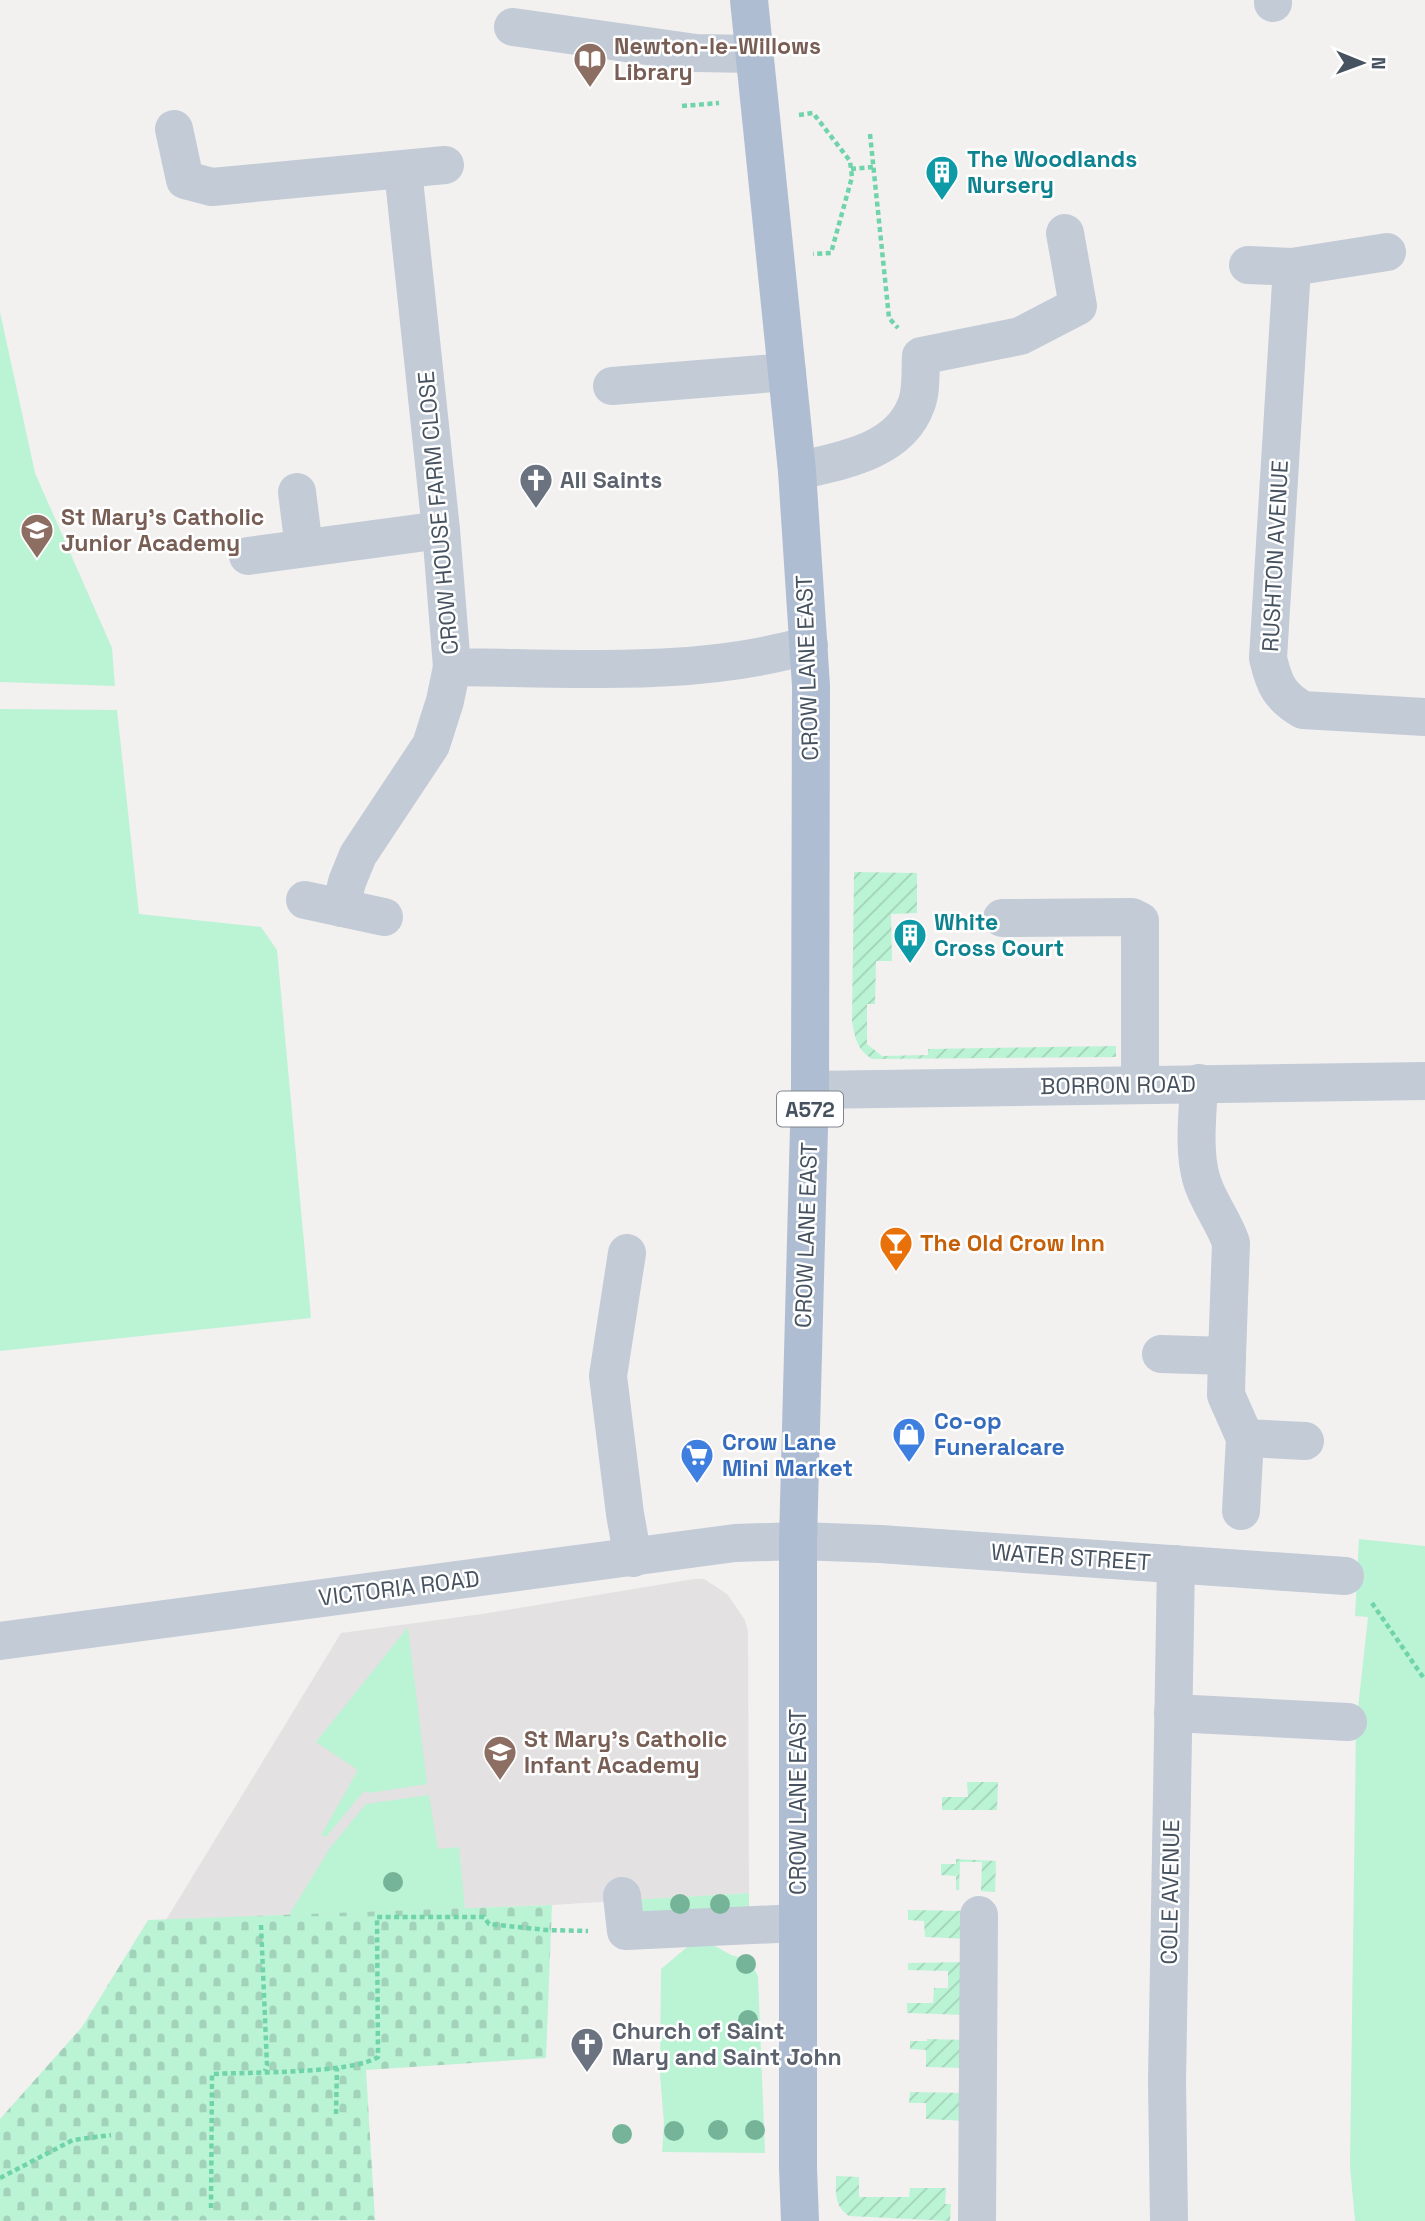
<svg xmlns="http://www.w3.org/2000/svg" width="1425" height="2221" viewBox="0 0 1425 2221" font-family="'Space Grotesk',sans-serif">
<defs>
<pattern id="cemetery-stones" width="16" height="16" patternUnits="userSpaceOnUse" patternTransform="scale(1.75)"><rect width="16" height="16" fill="#bbf3d5"/><path d="M2 7V4a2 2 0 0 1 4 0v3zM10 15v-3a2 2 0 0 1 4 0v3z" fill="#a2d2b9"/></pattern>
<pattern id="garden-furrows" width="10" height="10" patternUnits="userSpaceOnUse" patternTransform="scale(1.75)"><rect width="10" height="10" fill="#bbf3d5"/><path d="M-1 1l2-2M0 10L10 0M9 11l2-2" fill="none" stroke="#a2d2b9"/></pattern>
</defs>
<rect width="100%" height="100%" fill="#f3f0f0"/>
<polygon fill="#e4e1e2" points="694,1579 704,1579 727,1594 745,1620 748,1631 749,1893 552,1905 166,1920 341,1633 482,1614"/>
<g fill="#bbf3d5">
<polygon points="0,312 35,473 112,648 115,686 0,682"/>
<polygon points="0,709 117,710 139,914 261,927 277,950 311,1318 0,1351"/>
<polygon points="1359,1539 1425,1546 1425,2221 1355,2221 1350,2166 1356,1726 1368,1617 1355,1616"/>
<polygon points="408,1627 427,1784 369,1793 364,1791 326,1837 321,1835 358,1770 316,1742"/>
<polygon points="429,1795 438,1849 459,1847 465,1908 289,1915 330,1848 366,1804"/>
<polygon points="749,1893 749,1913 637,1915 631,1900"/>
<polygon points="692,1943 715,1946 731,1955 749,1960 758,1976 765,2153 662,2152 664,2124 660,2074 661,1969"/>
</g>
<polygon fill="url(#cemetery-stones)" points="552,1905 546,2058 366,2070 375,2220 0,2221 0,2119 82,2027 148,1920"/>
<g fill="url(#garden-furrows)">
<path d="M854,872L917,873V913L891,914L892,961H876L875,1004H867V1044L882,1056L928,1055V1049L1116,1046V1057L872,1059C857,1049 855,1039 852,1021Z"/>
<polygon points="967,1782 998,1782 997,1810 942,1810 942,1797 968,1797"/>
<polygon points="956,1859 996,1861 995,1892 981,1891 982,1862 960,1862 959,1890 956,1890 956,1876 941,1875 941,1864 956,1864"/>
<polygon points="908,1910 968,1911 969,1939 925,1937 924,1921 908,1920"/>
<polygon points="969,1962 968,2015 907,2013 907,2003 933,2003 934,1988 948,1988 948,1971 908,1970 908,1963"/>
<polygon points="927,2039 968,2040 967,2068 926,2067 926,2050 910,2049 910,2041 927,2041"/>
<polygon points="910,2092 967,2093 967,2121 926,2119 926,2103 909,2103"/>
<path d="M836,2176L859,2177V2197H909L910,2188H946L945,2204H951L950,2221L849,2216C834,2206 836,2193 836,2176Z"/>
</g>
<g fill="none" stroke-linecap="round" stroke-linejoin="round">
<g stroke="#70d4aa" stroke-width="4.5" stroke-dasharray="5 3.5" stroke-linecap="butt">
<polyline points="682,106 719,103"/>
<polyline points="799,115 813,113 850,161 852,177 831,253 813,254"/>
<polyline points="870,134 889,318 898,328"/>
<polyline points="851,169 874,167"/>
<polyline points="1372,1603 1425,1680"/>
<polyline points="261,1925 267,2065 265,2071"/>
<polyline points="336,2114 337,2068"/>
<polyline points="0,2178 73,2140 111,2135"/>
<path d="M211,2208L212,2074C249,2072 351,2074 378,2057L377,1917H484L489,1924L546,1930L588,1931"/>
</g>
<g stroke="#c2cbd6" stroke-width="38">
<polyline points="1273,3 1273,0"/>
<polyline points="513,27 696,53 754,54"/>
<polyline points="174,129 185,180 212,187 445,165"/>
<path d="M403,170L441,530L452,667C569,668 696,678 809,645"/>
<path d="M1387,252L1292,267L1268,658C1274,684 1279,696 1303,710L1425,717"/>
<polyline points="1248,265 1292,267"/>
<polyline points="612,386 787,372"/>
<path d="M797,471C840,461 899,452 916,405C922,391 920,371 921,356L1020,336L1078,306L1065,233"/>
<polyline points="297,492 304,548"/>
<polyline points="248,556 441,530"/>
<polyline points="305,900 384,917"/>
<polyline points="341,908 347,882 358,855 431,745 445,701 452,667"/>
<polyline points="1002,918 1132,917 1140,921 1140,1084"/>
<polyline points="810,1090 1425,1081"/>
<polyline points="627,1253 608,1376 625,1514 633,1558"/>
<path d="M1161,1354L1227,1356L1231,1243C1224,1221 1207,1201 1201,1178C1193,1148 1198,1113 1199,1083"/>
<polyline points="1227,1356 1226,1395 1245,1438 1305,1441"/>
<polyline points="1241,1511 1245,1438"/>
<polyline points="0,1641 735,1543 798,1541 880,1544 1345,1576"/>
<polyline points="1173,1713 1348,1722"/>
<polyline points="622,1896 626,1931 798,1923"/>
<polyline points="977,2221 979,1915"/>
<polyline points="1169,2221 1167,2081 1176,1564"/>
</g>
<polyline stroke="#aebdd1" stroke-width="38" points="749,0 797,471 811,686 810,1090 798,1541 798,2168 800,2221"/>
</g>
<g fill="#76b499">
<circle cx="393" cy="1882" r="10"/>
<circle cx="680" cy="1904" r="10"/>
<circle cx="720" cy="1904" r="10"/>
<circle cx="746" cy="1964" r="10"/>
<circle cx="748" cy="2020" r="10"/>
<circle cx="718" cy="2130" r="10"/>
<circle cx="755" cy="2130" r="10"/>
<circle cx="674" cy="2131" r="10"/>
<circle cx="622" cy="2134" r="10"/>
</g>
<defs>
<symbol id="library-pin" viewBox="-11 -11 22 30"><path d="M0 17L-7.5 6A9.5 9.5 0 1 1 7.5 6Z" fill="#8d6e63" stroke="#fff"/><path d="M-6-4Q-3-5.5-.7-3.5V5Q-3 3-6 4ZM6-4Q3-5.5 .7-3.5V5Q3 3 6 4Z" fill="#fff"/></symbol>
<symbol id="building-pin" viewBox="-11 -11 22 30"><path d="M0 17L-7.5 6A9.5 9.5 0 1 1 7.5 6Z" fill="#0f9aa8" stroke="#fff"/><path d="M-4-6H4V6H1V3H-1V6H-4ZM-2.5-4.3h1.7v1.8h-1.7ZM.8-4.3h1.7v1.8H.8ZM-2.5-1h1.7V.8h-1.7ZM.8-1h1.7V.8H.8Z" fill="#fff"/></symbol>
<symbol id="church-pin" viewBox="-11 -11 22 30"><path d="M0 17L-7.5 6A9.5 9.5 0 1 1 7.5 6Z" fill="#6b7280" stroke="#fff"/><path d="M-1.2-6h2.4v3.5h3.3v2.4h-3.3V6h-2.4V-.1h-3.3v-2.4h3.3Z" fill="#fff"/></symbol>
<symbol id="school-pin" viewBox="-11 -11 22 30"><path d="M0 17L-7.5 6A9.5 9.5 0 1 1 7.5 6Z" fill="#8d6e63" stroke="#fff"/><path d="M0-5L7-2L0 1L-7-2ZM-4 1L0 2.5L4 1V4Q0 6-4 4Z" fill="#fff"/></symbol>
<symbol id="bar-pin" viewBox="-11 -11 22 30"><path d="M0 17L-7.5 6A9.5 9.5 0 1 1 7.5 6Z" fill="#e8710a" stroke="#fff"/><path d="M-6-5H6L.8 .8V4.5H3.5V6h-7V4.5H-.8V.8Z" fill="#fff"/></symbol>
<symbol id="shop-pin" viewBox="-11 -11 22 30"><path d="M0 17L-7.5 6A9.5 9.5 0 1 1 7.5 6Z" fill="#3f7fe0" stroke="#fff"/><path d="M-5-2.5h2.3a2.7 3.5 0 0 1 5.4 0H5L5.5 6h-11ZM-1.5-2.5h3a1.5 2.3 0 0 0-3 0Z" fill="#fff"/></symbol>
<symbol id="supermarket-pin" viewBox="-11 -11 22 30"><path d="M0 17L-7.5 6A9.5 9.5 0 1 1 7.5 6Z" fill="#3f7fe0" stroke="#fff"/><path d="M-6-5.5h2.5l.6 2H6L4.5 2H-2.5L-4.4-4H-6ZM-1.5 3.2a1.3 1.3 0 1 0 .1 0ZM3 3.2a1.3 1.3 0 1 0 .1 0Z" fill="#fff"/></symbol>
</defs>
<g fill-rule="evenodd">
<use href="#library-pin" x="571" y="40" width="38" height="52"/>
<use href="#building-pin" x="923" y="153" width="38" height="52"/>
<use href="#church-pin" x="517" y="461" width="38" height="52"/>
<use href="#school-pin" x="18" y="511" width="38" height="52"/>
<use href="#building-pin" x="891" y="916" width="38" height="52"/>
<use href="#bar-pin" x="877" y="1224" width="38" height="52"/>
<use href="#shop-pin" x="890" y="1415" width="38" height="52"/>
<use href="#supermarket-pin" x="678" y="1436" width="38" height="52"/>
<use href="#school-pin" x="481" y="1733" width="38" height="52"/>
<use href="#church-pin" x="568" y="2025" width="38" height="52"/>
</g>
<g text-anchor="middle" dominant-baseline="central" stroke-width="5" stroke-linejoin="round" paint-order="stroke">
<rect fill="#fff" stroke="#7e868f" stroke-width="2" x="777" y="1091.5" width="66" height="35" rx="5"/>
<g font-size="21" font-weight="bold" fill="#46525f">
<text x="810" y="1109">A572</text>
</g>
<g font-size="23" font-weight="bold" fill="#785e54" stroke="#fff" text-anchor="start">
<text x="614" y="46">Newton-le-Willows<tspan x="614" dy="26">Library</tspan></text>
<text x="61" y="517">St Mary's Catholic<tspan x="61" dy="26">Junior Academy</tspan></text>
<text x="524" y="1739">St Mary's Catholic<tspan x="524" dy="26">Infant Academy</tspan></text>
</g>
<g font-size="23" font-weight="bold" fill="#0d838f" stroke="#fff" text-anchor="start">
<text x="967" y="159">The Woodlands<tspan x="967" dy="26">Nursery</tspan></text>
<text x="934" y="922">White<tspan x="934" dy="26">Cross Court</tspan></text>
</g>
<g font-size="23" font-weight="bold" fill="#5b616d" stroke="#fff" text-anchor="start">
<text x="560" y="480">All Saints</text>
<text x="612" y="2031">Church of Saint<tspan x="612" dy="26">Mary and Saint John</tspan></text>
</g>
<g font-size="23" fill="#46525f" stroke="#fff">
<text transform="translate(438 513) rotate(-95)">CROW HOUSE FARM CLOSE</text>
<text transform="translate(1275 556) rotate(-87)">RUSHTON AVENUE</text>
<text transform="translate(807 668) rotate(-92)">CROW LANE EAST</text>
<text transform="translate(1118 1085) rotate(-1)">BORRON ROAD</text>
<text transform="translate(806 1235) rotate(-88)">CROW LANE EAST</text>
<text transform="translate(1071 1557) rotate(4)">WATER STREET</text>
<text transform="translate(399 1588) rotate(-7)">VICTORIA ROAD</text>
<text transform="translate(798 1802) rotate(-90)">CROW LANE EAST</text>
<text transform="translate(1170 1892) rotate(-89)">COLE AVENUE</text>
</g>
<g font-size="23" font-weight="bold" fill="#c56008" stroke="#fff" text-anchor="start">
<text x="920" y="1243">The Old Crow Inn</text>
</g>
<g font-size="23" font-weight="bold" fill="#366cbe" stroke="#fff" text-anchor="start">
<text x="934" y="1421">Co-op<tspan x="934" dy="26">Funeralcare</tspan></text>
<text x="722" y="1442">Crow Lane<tspan x="722" dy="26">Mini Market</tspan></text>
</g>
</g>
<g transform="translate(1362 63) rotate(91)" stroke="#ffffff" stroke-width="5" paint-order="stroke">
<path d="M0-5L12 26L0 18L-12 26Z" fill="#46525f"/>
<text y="-10" font-size="19" font-weight="bold" text-anchor="middle" fill="#46525f">N</text>
</g>
</svg>
